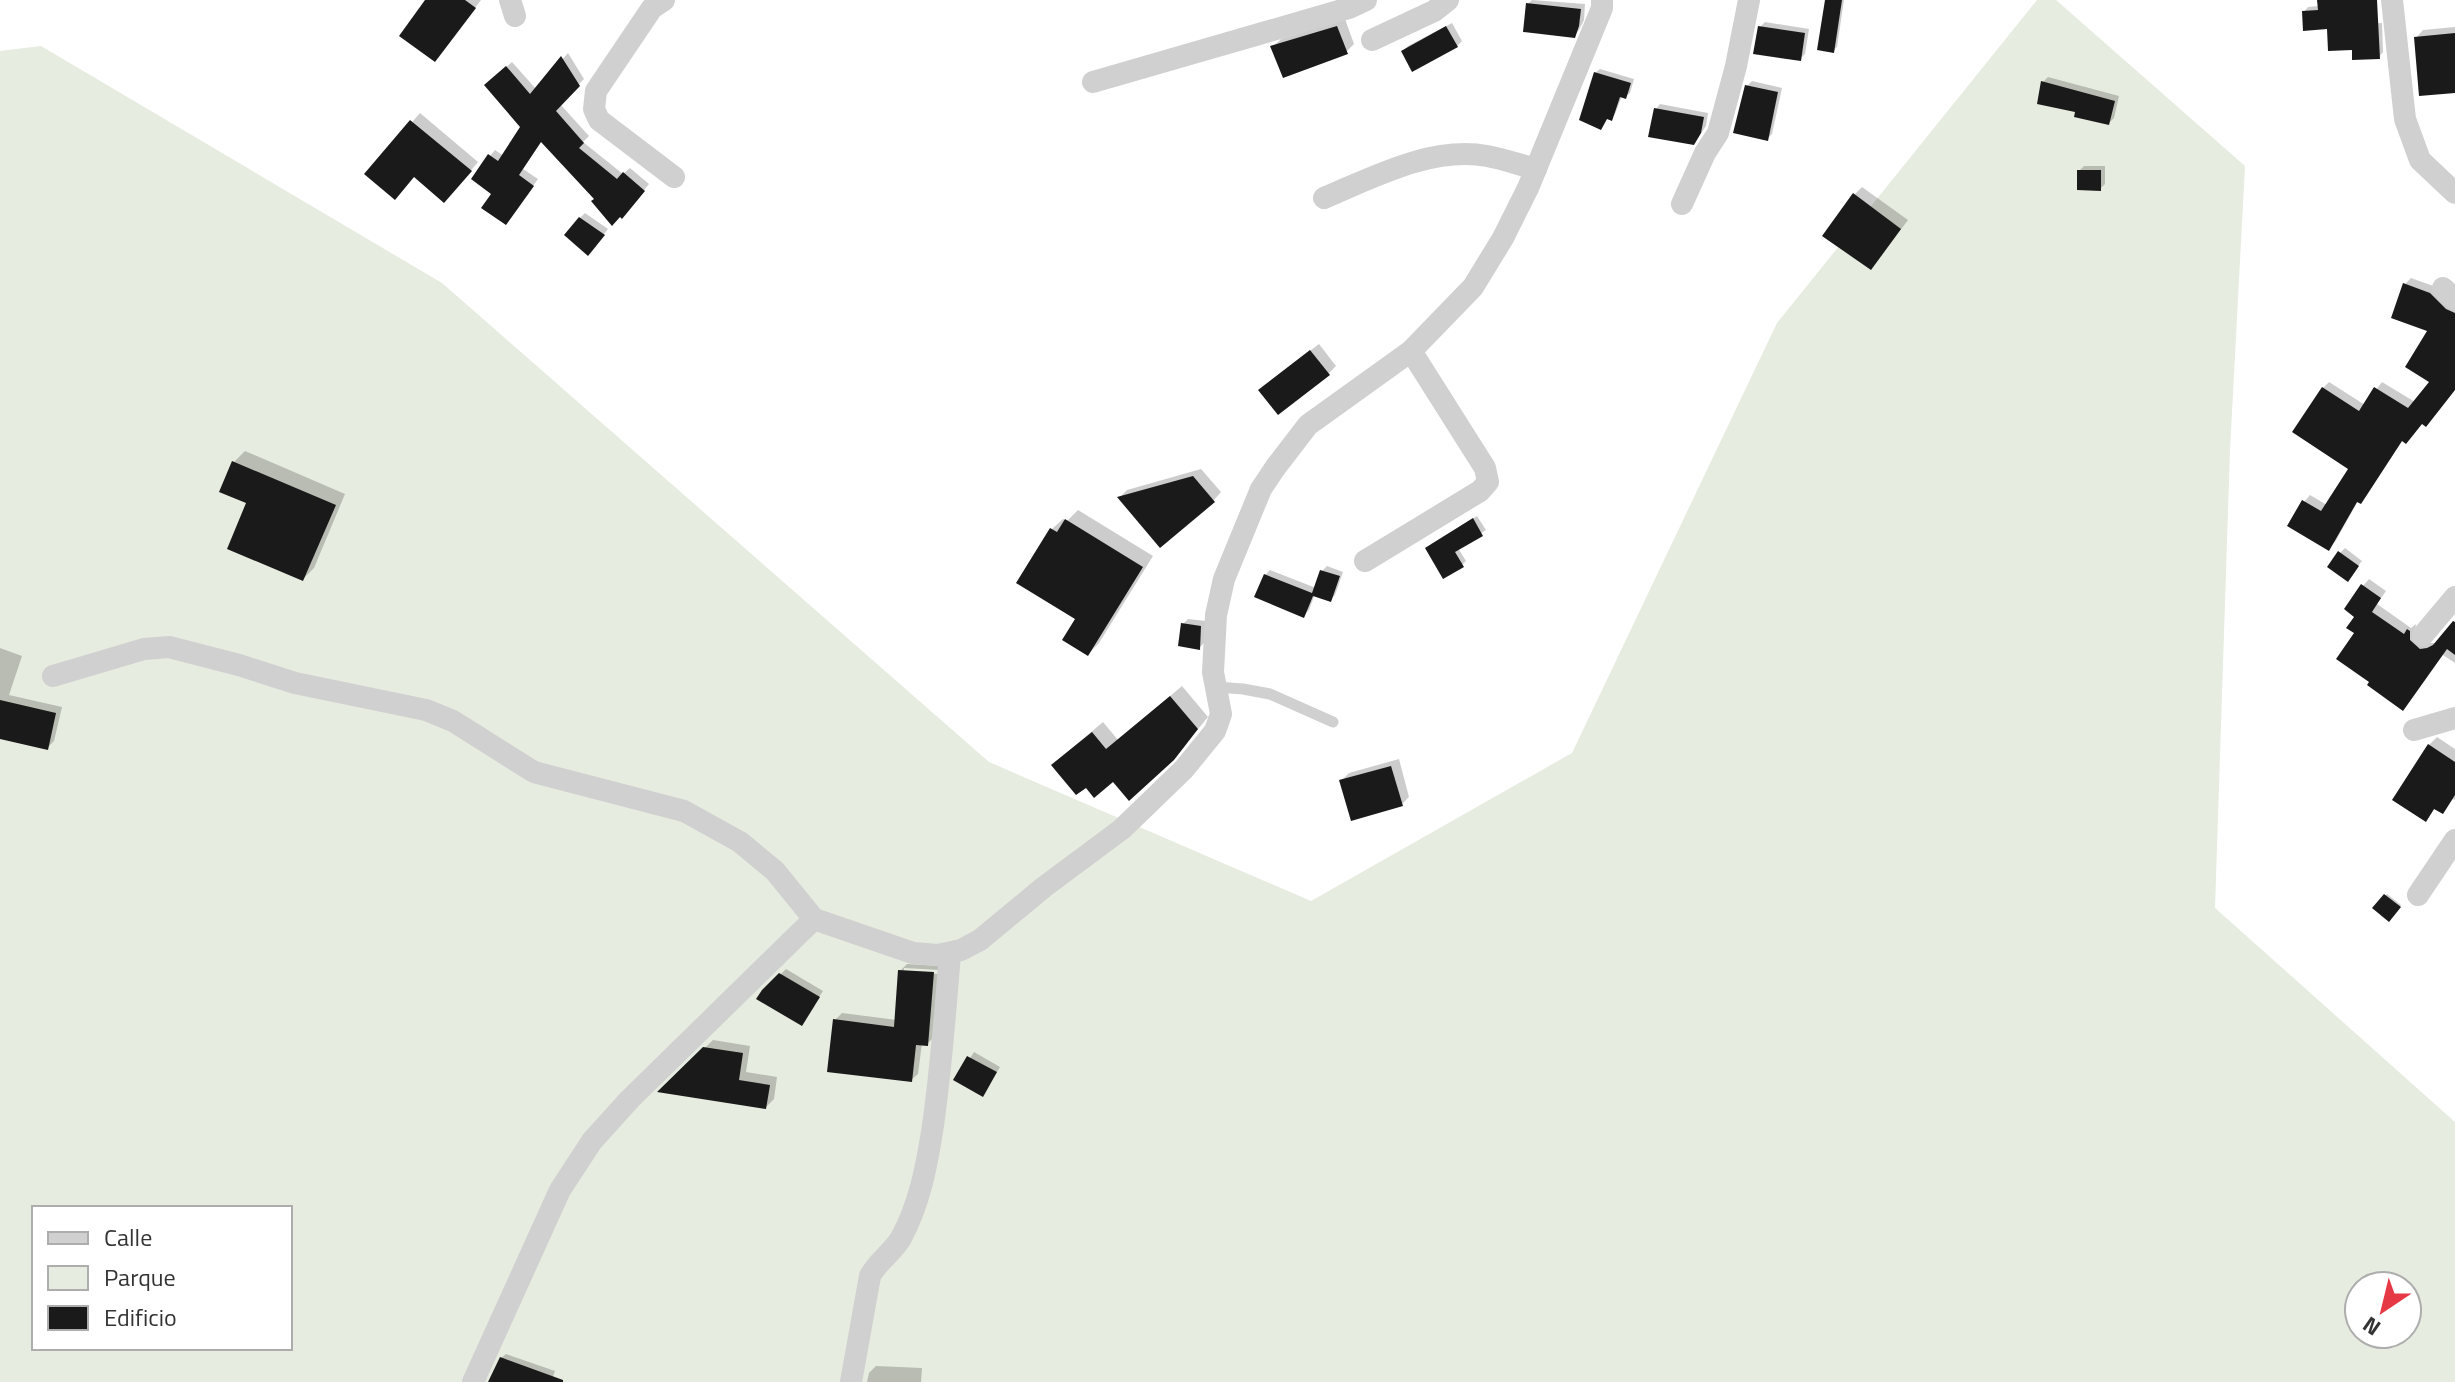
<svg xmlns="http://www.w3.org/2000/svg" width="2455" height="1382" viewBox="0 0 2455 1382" font-family="'Titillium Web',sans-serif">
<rect width="100%" height="100%" fill="#fff"/>
<path fill="#e6ecdf" fill-rule="evenodd" d="M2037,0H2056L2245,166L2230,450L2215,908L2455,1122V1382H0V51L41,46L442,283L989,762L1311,901L1572,753L1777,323ZM34,1208H290V1348H34ZM2359,1286H2407V1334H2359Z"/>
<g fill="#0003">
<polygon points="428,0 481,0 442,52"/>
<polygon points="1532,0 1585,4 1584,20 1579,30 1574,36 1528,4"/>
<polygon points="1827,0 1844,0 1837,47 1833,51"/>
<polygon points="2319,0 2359,0 2362,24 2382,23 2383,52 2379,57 2354,48 2329,27 2304,12 2308,7 2319,6"/>
<polygon points="1345,19 1354,44 1346,52 1273,47 1281,39"/>
<polygon points="1765,22 1809,29 1805,54 1800,59 1760,27"/>
<polygon points="1452,23 1462,41 1457,46 1403,51 1408,46"/>
<polygon points="2455,27 2455,91 2416,38 2423,30"/>
<polygon points="568,53 584,79 560,104 589,136 583,142 623,174 630,168 649,184 627,211 596,198 542,140 523,169 538,179 511,217 494,193 490,156 495,150 504,156 523,127 492,80 512,62 536,89"/>
<polygon points="1600,69 1634,79 1630,93 1625,97 1622,96 1615,114 1611,118 1608,117 1601,128 1595,73"/>
<polygon points="2048,77 2119,96 2114,118 2109,123 2078,110 2043,82"/>
<polygon points="1752,81 1782,88 1772,134 1767,139 1747,86"/>
<polygon points="1660,104 1708,113 1706,126 1698,138 1656,109"/>
<polygon points="420,113 478,162 452,193 415,175 367,174"/>
<polygon points="2084,166 2105,166 2105,184 2100,189 2079,171"/>
<polygon points="1862,187 1908,220 1878,260 1855,194"/>
<polygon points="585,213 608,229 593,248 580,218"/>
<polygon points="2411,278 2436,287 2455,305 2455,389 2403,439 2366,496 2360,502 2358,501 2335,542 2328,548 2304,502 2310,495 2327,505 2351,468 2323,388 2329,382 2365,405 2382,382 2415,402 2432,381 2430,330 2405,284"/>
<polygon points="1319,344 1336,366 1328,374 1269,382"/>
<polygon points="245,451 345,494 314,568 303,579 249,502 234,462"/>
<polygon points="1201,469 1221,492 1214,500 1120,497 1127,490"/>
<polygon points="1078,510 1153,556 1099,643 1088,654 1052,529 1063,519 1067,521"/>
<polygon points="1477,516 1486,530 1458,548 1466,561 1462,565 1431,544"/>
<polygon points="2345,548 2362,561 2352,574 2340,553"/>
<polygon points="1327,566 1343,572 1335,595 1330,600 1315,594 1309,610 1304,615 1265,575 1270,570 1316,588 1322,571"/>
<polygon points="2369,579 2386,591 2377,604 2411,628 2416,624 2415,632 2427,643 2435,643 2440,640 2455,622 2455,663 2443,655 2372,681 2356,633 2363,586"/>
<polygon points="1188,619 1206,621 1204,643 1199,648 1183,624"/>
<polygon points="0,648 22,656 9,695 62,707 54,741 47,748 0,723"/>
<polygon points="1182,686 1208,717 1184,746 1113,779 1086,785 1065,754 1103,722 1118,740"/>
<polygon points="2437,737 2455,749 2455,800 2453,799 2442,811 2436,807 2426,820 2429,745"/>
<polygon points="1399,759 1409,797 1401,805 1341,781 1349,773"/>
<polygon points="2387,894 2401,905 2389,919 2375,908"/>
<polygon points="907,964 940,966 940,970 904,968 904,972 939,974 934,1037 927,1044 922,1043 918,1074 911,1080 835,1020 842,1013 897,1020 900,971"/>
<polygon points="786,969 823,991 803,1021 764,991"/>
<polygon points="713,1040 750,1046 746,1072 777,1077 774,1099 766,1107 661,1091"/>
<polygon points="974,1052 1000,1067 983,1095 956,1080"/>
<polygon points="506,1354 555,1371 551,1382 491,1382 501,1358"/>
<polygon points="876,1366 922,1368 921,1382 867,1382 869,1373"/>
</g>
<g fill="#1a1a1a">
<polygon points="425,0 465,0 476,8 435,62 399,36"/>
<polygon points="1825,0 1842,0 1834,53 1817,50"/>
<polygon points="2317,0 2377,0 2380,59 2352,60 2352,50 2328,51 2327,29 2303,31 2302,11 2318,10"/>
<polygon points="1526,3 1581,9 1579,26 1575,38 1523,32"/>
<polygon points="1337,26 1348,54 1283,78 1270,46"/>
<polygon points="1446,26 1458,47 1412,72 1401,51"/>
<polygon points="1758,26 1805,33 1801,61 1753,54"/>
<polygon points="2455,33 2455,93 2419,96 2414,37"/>
<polygon points="561,56 580,86 556,111 584,143 579,148 617,179 623,172 645,191 622,219 620,217 612,226 591,201 594,199 541,142 519,175 534,186 506,225 481,208 491,194 471,179 488,154 498,161 520,127 484,85 506,66 530,94"/>
<polygon points="1594,72 1631,83 1626,99 1620,97 1612,121 1607,119 1601,130 1579,120"/>
<polygon points="2041,81 2115,101 2109,125 2074,117 2075,112 2037,104"/>
<polygon points="1745,85 1778,92 1768,141 1733,133"/>
<polygon points="1654,108 1704,117 1701,133 1694,145 1648,137"/>
<polygon points="410,120 472,171 444,203 414,177 395,200 364,174"/>
<polygon points="2077,170 2101,170 2101,191 2077,190"/>
<polygon points="1853,193 1901,229 1871,270 1822,236"/>
<polygon points="579,217 605,235 588,256 564,235"/>
<polygon points="2403,283 2430,293 2446,309 2455,313 2455,390 2426,427 2422,424 2406,444 2402,441 2361,504 2357,502 2329,551 2287,526 2302,500 2321,511 2348,469 2292,432 2322,387 2359,411 2374,387 2408,408 2429,382 2405,367 2427,331 2391,318"/>
<polygon points="1310,350 1330,375 1278,415 1258,390"/>
<polygon points="232,461 336,505 303,581 227,549 246,503 219,492"/>
<polygon points="1193,476 1215,502 1160,548 1117,497"/>
<polygon points="1473,518 1483,536 1455,552 1464,567 1443,579 1425,548"/>
<polygon points="1065,519 1143,567 1088,656 1062,640 1075,619 1016,583 1050,528 1057,532"/>
<polygon points="2338,551 2359,566 2348,582 2327,567"/>
<polygon points="1320,570 1340,576 1331,602 1313,596 1304,618 1254,597 1264,574 1312,593"/>
<polygon points="2361,584 2381,598 2372,612 2404,634 2407,629 2410,631 2410,640 2420,649 2427,648 2433,645 2453,621 2455,622 2455,655 2447,649 2403,711 2367,685 2369,682 2336,659 2354,633 2346,628 2354,617 2344,609"/>
<polygon points="1181,623 1201,626 1200,650 1178,646"/>
<polygon points="1170,696 1198,729 1174,760 1129,801 1113,782 1094,798 1086,788 1076,795 1051,765 1092,732 1106,749"/>
<polygon points="0,700 56,713 48,750 0,739"/>
<polygon points="2428,744 2455,762 2455,795 2443,814 2434,809 2426,822 2392,800"/>
<polygon points="1391,766 1403,806 1351,821 1339,780"/>
<polygon points="2384,894 2401,907 2389,922 2372,908"/>
<polygon points="898,970 934,972 928,1046 916,1045 912,1082 827,1072 833,1019 894,1027"/>
<polygon points="779,973 820,997 802,1026 756,999 762,990"/>
<polygon points="703,1047 743,1053 739,1080 770,1085 766,1109 657,1092"/>
<polygon points="967,1056 997,1072 983,1097 953,1080"/>
<polygon points="500,1357 563,1380 563,1382 488,1382"/>
</g>
<g fill="none" stroke-linecap="round" stroke-linejoin="round">
<polyline stroke="#d0d0d0" stroke-width="11" points="1216,687 1243,689 1270,694 1333,722"/>
<g stroke="#d0d0d0" stroke-width="22">
<polyline points="510,0 515,16"/>
<polyline points="664,0 652,8 596,91 594,109 599,120 674,177"/>
<polyline points="2392,0 2405,119 2420,160 2455,193"/>
<polyline points="1372,40 1434,11 1448,0"/>
<polyline points="1093,82 1349,8 1366,0"/>
<path d="M1324,198C1374,177 1432,146 1487,156C1504,159 1520,165 1536,169"/>
<polyline points="1682,204 1705,153 1718,133 1736,66 1749,0"/>
<polyline points="2443,288 2455,299"/>
<polyline points="1365,561 1480,491 1488,482 1485,468 1411,351"/>
<polyline points="2423,635 2455,597"/>
<polyline points="53,676 144,649 169,647 239,665 295,683 426,710 453,721 534,772 684,811 740,842 775,871 814,919 913,953 938,955 961,950 980,940 1044,887 1122,829 1184,769 1215,731 1221,714 1213,672 1216,615 1224,579 1261,489 1275,468 1308,425 1411,351 1473,287 1503,238 1528,188 1602,8 1602,0"/>
<polyline points="2414,730 2455,718"/>
<polyline points="2418,895 2455,840"/>
<polyline points="473,1382 560,1190 592,1141 630,1099 814,919"/>
<path d="M851,1382L870,1276C878,1261 893,1252 901,1238C919,1205 926,1169 932,1132C941,1073 945,1013 950,954"/>
</g>
</g>
<rect x="32" y="1206" width="260" height="144" fill="#ffffff" stroke="#adadad" stroke-width="2"/>
<rect x="48" y="1232" width="40" height="12" fill="#d0d0d0" stroke="#adadad" stroke-width="2"/>
<text x="104" y="1246" font-size="24" fill="#333333">Calle</text>
<rect x="48" y="1266" width="40" height="24" fill="#e6ecdf" stroke="#adadad" stroke-width="2"/>
<text x="104" y="1286" font-size="24" fill="#333333">Parque</text>
<rect x="48" y="1306" width="40" height="24" fill="#1a1a1a" stroke="#adadad" stroke-width="2"/>
<text x="104" y="1326" font-size="24" fill="#333333">Edificio</text>
<g transform="translate(2383 1310) rotate(215)"><circle r="38" fill="#ffffff" stroke="#adadad" stroke-width="2"/>
<path d="M0-6L14 30L0 20L-14 30Z" fill="#e63946"/>
<text y="-12" font-size="22" font-weight="bold" text-anchor="middle" fill="#333333">N</text>
</g>
</svg>
